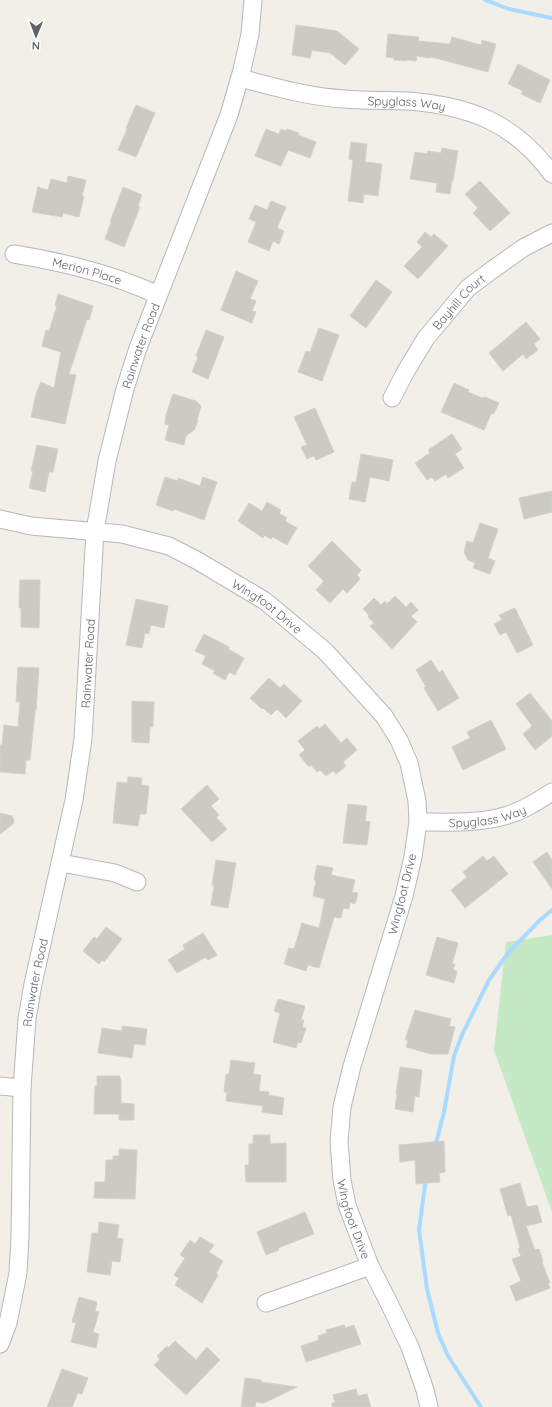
<svg xmlns="http://www.w3.org/2000/svg" width="552" height="1407" viewBox="0 0 552 1407" font-family="Quicksand,sans-serif">
<rect width="100%" height="100%" fill="#f1efe8"/>
<polygon fill="#c5e8c5" points="552,935 552,1212 494,1050 506,942"/>
<g fill="none" stroke-linecap="round" stroke-linejoin="round">
<g stroke="#aadaff" stroke-width="4">
<polyline points="485,0 509,9 552,18"/>
<polyline points="435,1147 444,1112 454,1056 462,1035 489,980 508,953 540,920 552,910"/>
<polyline points="426,1178 419,1230 427,1289 438,1333 448,1356 481,1407"/>
</g>
</g>
<g fill="#cccac5" stroke="#d6d1c6">
<polygon points="296,25 337,31 359,49 345,65 330,53 312,50 310,58 292,55"/>
<polygon points="388,34 419,37 418,41 450,44 452,37 481,45 482,40 496,44 488,72 431,57 430,58 417,56 416,61 406,60 406,61 394,60 394,58 386,57"/>
<polygon points="518,64 550,80 540,103 521,94 523,91 508,84"/>
<polygon points="136,105 155,113 136,157 118,150 127,129 126,128"/>
<polygon points="266,129 279,134 281,129 286,131 287,129 299,133 298,135 316,142 310,158 288,150 281,166 255,156"/>
<polygon points="351,142 367,144 365,162 382,164 378,196 364,194 363,203 348,201 353,160 349,159"/>
<polygon points="442,148 458,151 453,181 452,179 450,194 436,192 437,183 410,179 415,152 427,154 428,151 441,153"/>
<polygon points="68,176 86,180 82,196 84,196 79,217 63,213 62,217 32,212 38,187 48,190 51,179 67,183"/>
<polygon points="480,181 510,213 490,231 473,213 478,208 465,194"/>
<polygon points="123,187 142,195 138,206 140,207 124,247 105,239 111,222 110,222"/>
<polygon points="271,201 286,207 277,228 284,231 279,244 273,241 269,251 248,242 256,222 249,219 255,205 267,210"/>
<polygon points="425,232 431,237 434,234 448,246 418,279 404,266 422,247 417,242"/>
<polygon points="236,271 258,281 250,299 256,301 252,311 256,312 252,323 221,310"/>
<polygon points="376,280 392,292 366,328 350,316"/>
<polygon points="58,294 93,306 89,320 87,319 69,374 76,375 65,424 31,417 36,394 41,382 54,388 61,352 42,346 46,330 49,331 57,306 55,306"/>
<polygon points="526,322 540,339 534,344 538,350 526,359 523,354 503,371 489,353"/>
<polygon points="319,328 339,335 322,381 298,372 306,351 310,352"/>
<polygon points="206,330 224,337 208,379 192,372 198,357 196,356"/>
<polygon points="454,383 469,390 468,392 482,398 485,397 499,403 494,413 491,414 484,430 441,412"/>
<polygon points="173,394 196,401 201,406 197,420 198,421 194,430 186,436 184,445 165,440 169,425 165,424 166,415"/>
<polygon points="315,408 334,452 316,460 314,456 307,459 301,447 307,445 294,417"/>
<polygon points="452,434 462,449 455,454 464,468 448,478 446,474 435,481 432,477 427,480 415,463 430,453 428,450"/>
<polygon points="37,445 58,449 53,472 49,472 45,492 29,488 33,471 31,471"/>
<polygon points="361,454 393,460 389,481 370,477 365,502 349,499 352,482 356,482"/>
<polygon points="165,477 178,481 178,478 200,486 203,477 217,482 204,520 174,509 173,511 156,505"/>
<polygon points="552,491 552,512 524,519 519,498"/>
<polygon points="267,502 281,510 279,513 287,518 285,521 297,528 287,545 273,537 271,539 264,535 263,538 238,521 249,503 262,511"/>
<polygon points="480,523 498,529 488,558 495,561 490,574 473,568 475,563 468,560 464,552 467,541 473,543"/>
<polygon points="332,541 361,570 357,575 360,579 347,593 343,589 330,603 316,590 324,581 308,566"/>
<polygon points="20,580 40,580 39,628 21,627 21,608 19,608"/>
<polygon points="395,596 406,607 411,602 418,610 411,616 417,622 392,649 370,626 374,623 368,617 369,615 363,609 374,598 381,605 385,601 387,604"/>
<polygon points="136,599 168,606 164,628 151,625 149,634 145,633 142,648 126,645"/>
<polygon points="515,608 533,645 517,653 506,632 500,635 494,624 502,620 499,615"/>
<polygon points="204,634 229,647 228,649 244,658 235,675 229,672 225,680 213,673 215,671 202,664 206,656 195,651"/>
<polygon points="431,660 439,673 442,670 459,698 438,711 424,688 426,687 416,670"/>
<polygon points="18,667 39,668 36,711 35,711 30,760 26,760 25,774 0,772 0,745 2,745 4,725 18,727 20,702 16,702"/>
<polygon points="269,678 280,688 284,684 302,701 286,718 277,709 271,715 263,708 262,709 250,698"/>
<polygon points="530,693 552,721 552,736 535,750 523,734 532,726 516,704"/>
<polygon points="132,701 154,702 153,727 150,726 149,743 132,742"/>
<polygon points="491,720 506,749 463,770 452,747 470,738 467,732"/>
<polygon points="325,724 341,743 347,738 357,750 343,762 346,766 336,774 333,771 326,776 320,770 317,772 311,765 309,767 299,755 305,750 298,741 317,726 319,729"/>
<polygon points="128,777 142,778 141,785 149,786 146,814 140,814 138,826 113,823 117,782 127,783"/>
<polygon points="207,785 219,799 211,806 219,815 216,817 227,829 212,842 181,809"/>
<polygon points="348,804 367,806 365,821 370,822 367,845 343,843"/>
<polygon points="0,813 12,816 14,820 13,824 0,834"/>
<polygon points="547,852 552,860 552,889 533,862"/>
<polygon points="483,856 487,861 494,856 508,874 465,908 451,890 467,877 463,872"/>
<polygon points="216,860 236,863 228,908 211,905 214,886 212,885"/>
<polygon points="317,865 333,868 331,875 355,880 352,892 358,893 355,904 350,902 349,909 343,908 341,918 334,917 319,968 308,965 306,971 284,964 289,948 294,949 302,923 319,928 325,899 313,896 316,881 314,880"/>
<polygon points="106,927 122,939 104,962 102,960 99,964 83,951 94,937 97,939"/>
<polygon points="203,933 217,955 208,960 206,957 177,973 168,960 185,949 183,945"/>
<polygon points="437,937 458,943 452,964 455,964 453,970 457,971 454,983 426,975"/>
<polygon points="278,999 305,1006 301,1020 304,1020 302,1027 306,1028 301,1043 298,1042 296,1048 273,1042 280,1013 274,1011"/>
<polygon points="415,1010 451,1019 449,1026 455,1027 448,1054 431,1054 406,1047 408,1040 405,1040"/>
<polygon points="122,1026 147,1029 145,1045 134,1044 132,1058 98,1053 102,1028 122,1031"/>
<polygon points="231,1060 255,1063 253,1074 261,1075 259,1091 269,1092 268,1095 284,1098 282,1115 262,1112 263,1106 226,1101 227,1092 224,1092 226,1074 229,1074"/>
<polygon points="400,1067 422,1070 419,1097 415,1096 413,1112 395,1109 397,1094 396,1094"/>
<polygon points="97,1076 120,1076 120,1079 121,1079 121,1103 134,1104 134,1120 119,1120 119,1114 94,1114 95,1086 97,1086"/>
<polygon points="253,1135 270,1135 270,1144 286,1143 286,1182 246,1182 245,1165 249,1165 249,1144 253,1144"/>
<polygon points="444,1141 445,1172 439,1173 440,1182 416,1184 415,1160 400,1162 399,1145"/>
<polygon points="119,1149 137,1150 135,1199 94,1198 95,1182 105,1182 106,1160 113,1160 113,1156 119,1156"/>
<polygon points="520,1183 527,1207 537,1205 542,1222 526,1226 535,1250 539,1249 543,1261 542,1262 550,1283 548,1283 550,1288 516,1301 510,1286 521,1281 512,1259 521,1256 518,1249 520,1248 511,1215 508,1216 500,1189"/>
<polygon points="305,1212 314,1234 278,1248 279,1250 266,1255 257,1232"/>
<polygon points="99,1222 119,1225 117,1238 123,1239 120,1262 112,1261 110,1275 87,1272 92,1233 98,1233"/>
<polygon points="200,1237 214,1245 209,1252 223,1261 216,1274 218,1275 202,1303 175,1285 179,1278 174,1275 185,1258 180,1255 190,1240 195,1244"/>
<polygon points="79,1297 97,1302 95,1311 99,1312 93,1332 99,1334 96,1348 71,1342 76,1323 72,1322"/>
<polygon points="344,1325 345,1328 354,1325 361,1344 306,1362 301,1346 319,1340 318,1336 327,1333 326,1330"/>
<polygon points="175,1341 196,1360 207,1347 220,1360 186,1395 154,1365 160,1359 157,1356 167,1346 168,1348"/>
<polygon points="62,1369 88,1378 82,1394 78,1393 72,1407 47,1407"/>
<polygon points="245,1378 261,1380 261,1382 297,1387 264,1403 256,1402 255,1407 241,1407"/>
<polygon points="356,1389 358,1396 367,1394 371,1407 332,1407 332,1403 335,1403 333,1395"/>
</g>
<g fill="none" stroke-linecap="round" stroke-linejoin="round">
<defs>
<g id="minor">
<path id="s1" d="M240,78C274,87 309,97 344,99C366,101 387,100 408,101C471,106 514,123 552,174"/>
<path id="s2" d="M14,254C63,262 113,274 158,295"/>
<path id="s3" d="M392,398L406,371L426,338L468,288L492,270L523,248L552,233"/>
<path id="s4" d="M0,519L31,526L122,534L169,546L198,561L265,601L325,651L384,716L399,740L409,763L417,801L418,822L413,857L404,896L352,1066L342,1107L339,1141L342,1180L347,1205L370,1266L388,1301L410,1347L425,1390L429,1407"/>
<path id="s5" d="M418,822C448,822 479,824 508,815C524,810 538,801 552,792"/>
<polyline points="61,863 115,873 137,882"/>
<polyline points="0,1086 22,1088"/>
<polyline points="266,1303 370,1266"/>
<path id="s6" d="M0,1344L8,1323L18,1273L20,1237L22,1088L27,1019L33,984L74,800L83,739L95,531L107,461L125,389L138,348L229,115L242,70L250,34L253,0"/>
</g>
</defs>
<use href="#minor" stroke="#b5b8bc" stroke-width="19"/>
<use href="#minor" stroke="#fff" stroke-width="17"/>
</g>
<g text-anchor="middle" dominant-baseline="central" stroke-width="3" stroke-linejoin="round" paint-order="stroke">
<g font-size="12" fill="#5f6368" stroke="#fff">
<text stroke="none"><textPath href="#s1" startOffset="169">Spyglass Way</textPath></text>
<text stroke="none"><textPath href="#s2" startOffset="75">Merion Place</textPath></text>
<text stroke="none"><textPath href="#s3" startOffset="118">Bayhill Court</textPath></text>
<text stroke="none"><textPath href="#s6" startOffset="1013">Rainwater Road</textPath></text>
<text stroke="none"><textPath href="#s4" startOffset="287">Wingfoot Drive</textPath></text>
<text stroke="none"><textPath href="#s6" startOffset="689">Rainwater Road</textPath></text>
<text stroke="none"><textPath href="#s5" startOffset="70">Spyglass Way</textPath></text>
<text transform="translate(402 894) rotate(-76)">Wingfoot Drive</text>
<text stroke="none"><textPath href="#s6" startOffset="365">Rainwater Road</textPath></text>
<text stroke="none"><textPath href="#s4" startOffset="971">Wingfoot Drive</textPath></text>
</g>
</g>
<g transform="translate(36 36) rotate(181)" stroke="#ffffff" stroke-width="3" paint-order="stroke">
<path d="M0-3L7 15L0 10L-7 15Z" fill="#5f6368"/>
<text y="-6" font-size="11" font-weight="bold" text-anchor="middle" fill="#5f6368">N</text>
</g>
</svg>
